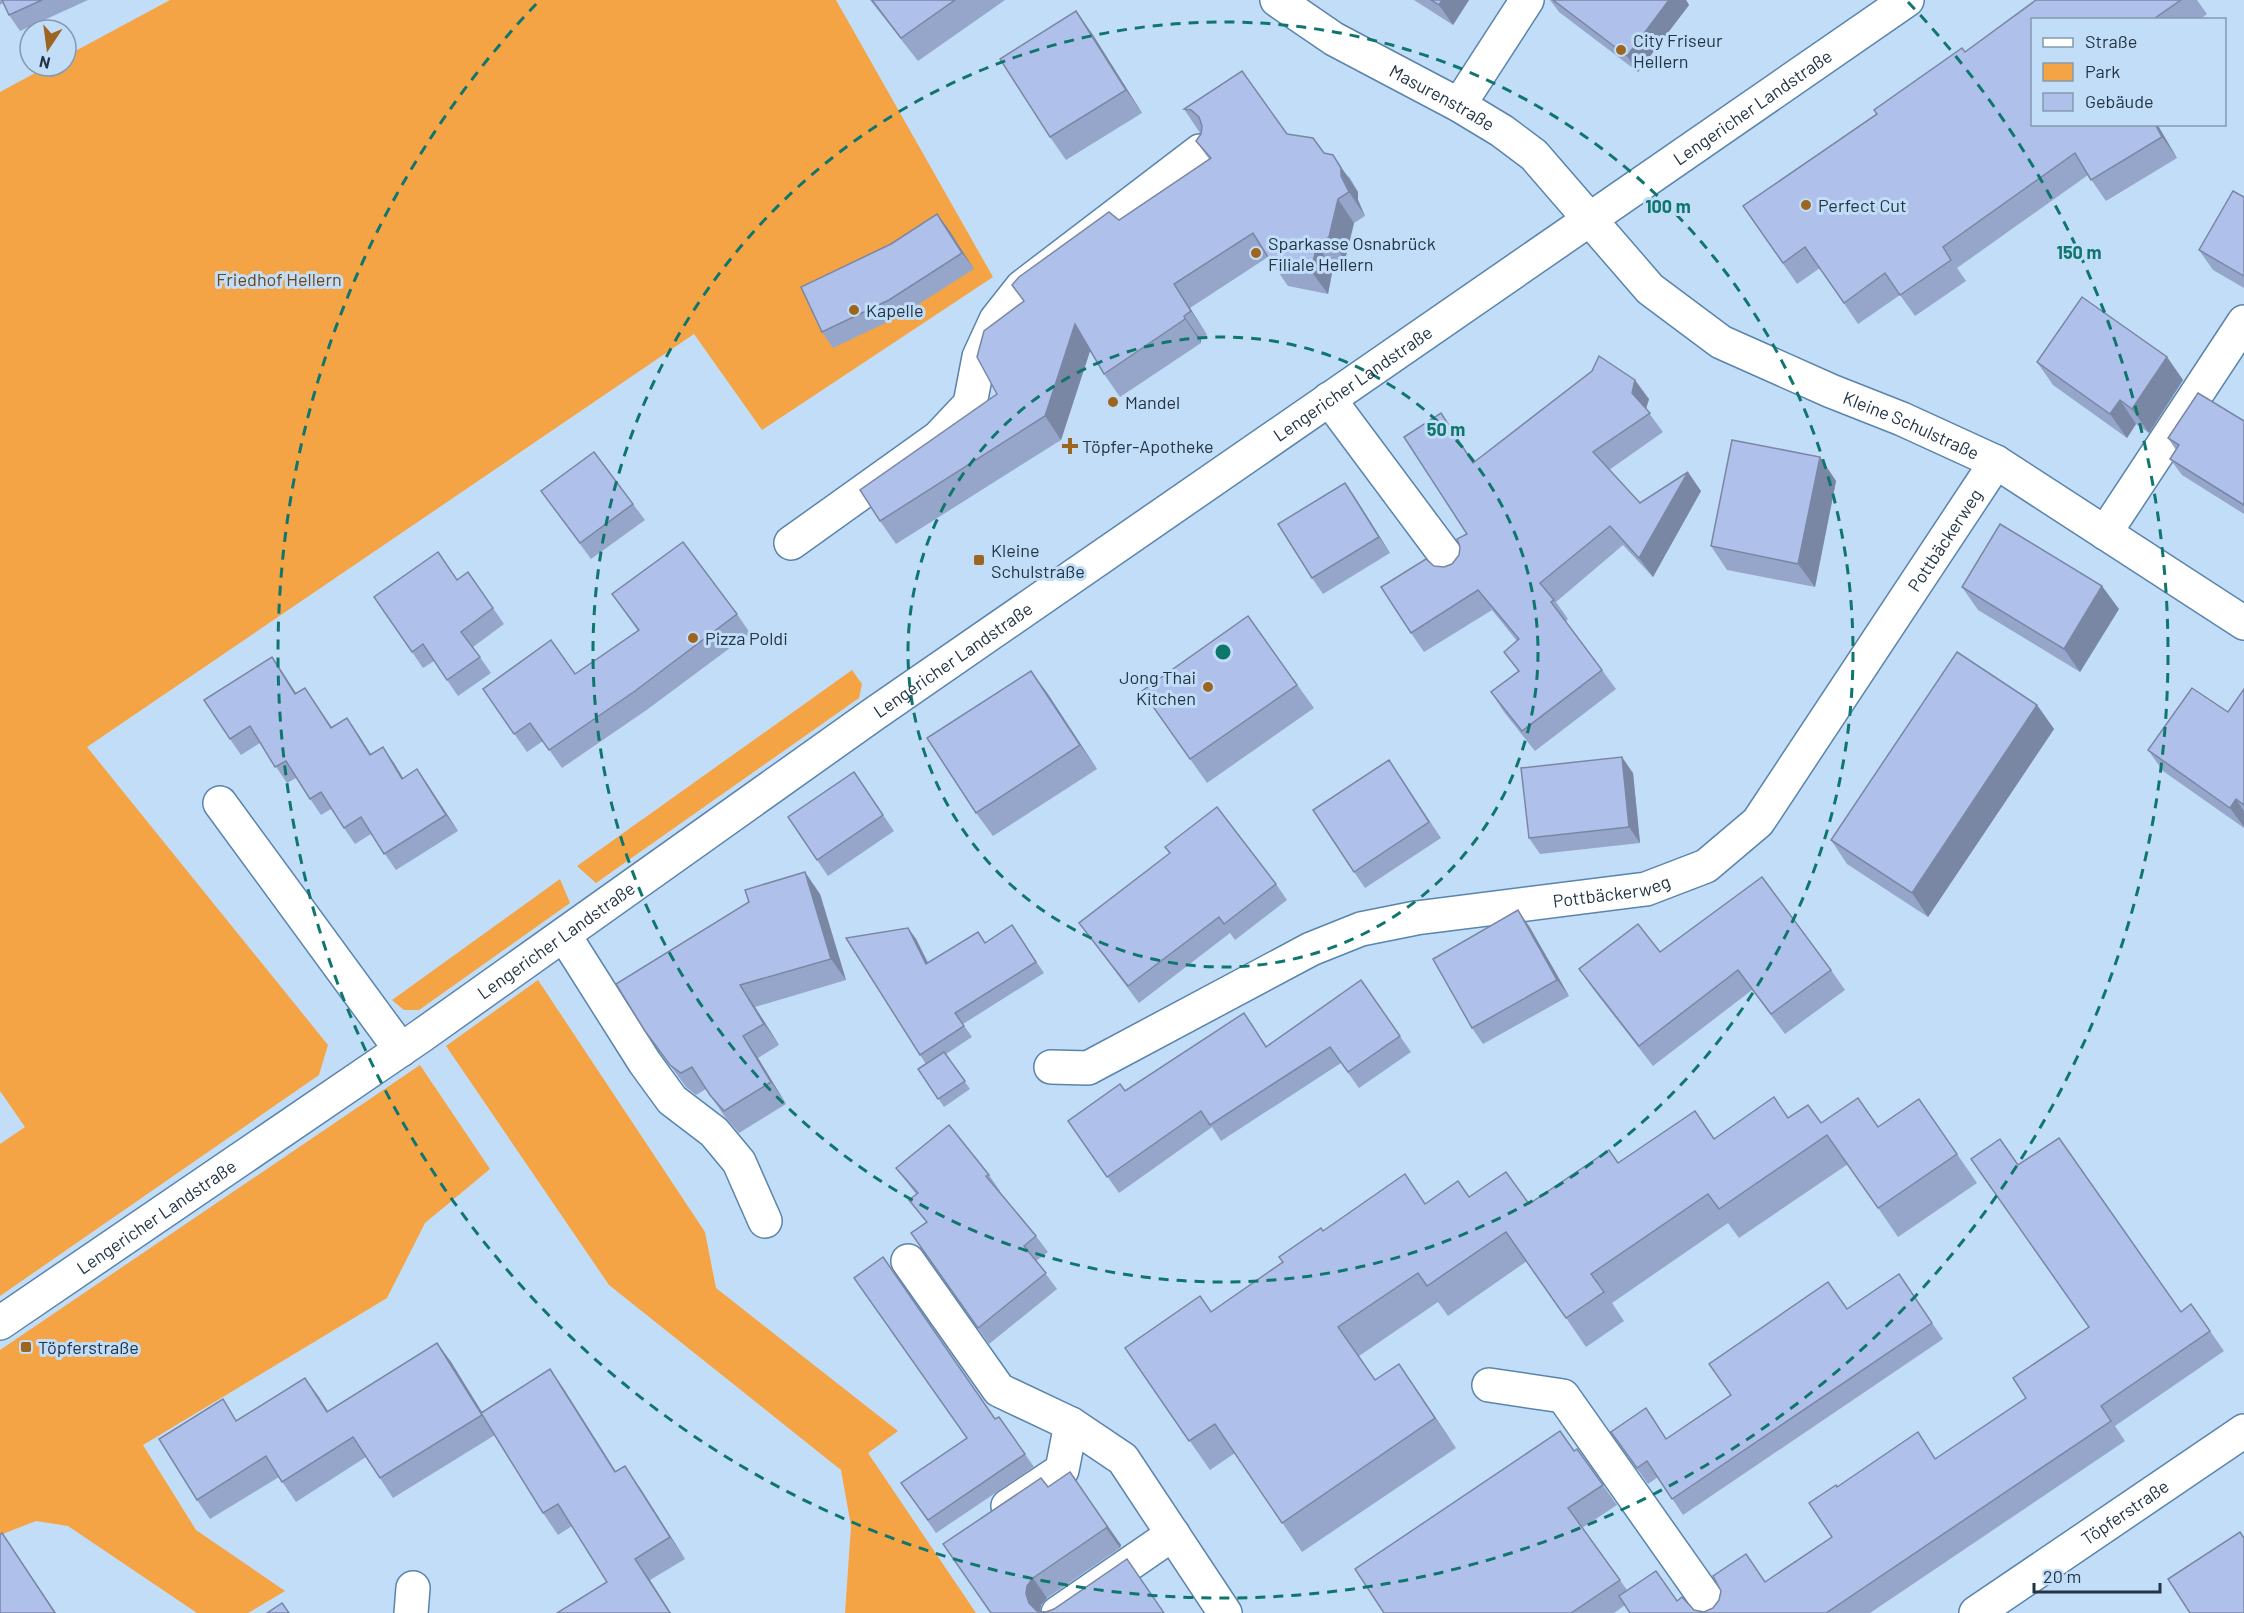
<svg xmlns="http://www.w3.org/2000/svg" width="2244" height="1613" viewBox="0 0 2244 1613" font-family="Barlow,sans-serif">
<rect width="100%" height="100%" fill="#c2ddf7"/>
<g fill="#f5a445">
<polygon points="170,0 836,0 993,277 762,430 694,334 87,747 328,1045 319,1075 0,1296 0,1144 25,1127 0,1091 0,92 48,66 66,66 66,56"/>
<polygon points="852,670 862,684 859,698 596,883 577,866"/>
<polygon points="560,879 570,903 419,1010 404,1010 392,1000"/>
<polygon points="538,980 705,1232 716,1288 898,1431 868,1453 976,1613 845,1613 851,1526 841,1470 609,1285 446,1046"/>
<polygon points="420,1065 490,1169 425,1223 387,1298 143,1445 196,1530 285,1591 248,1613 197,1613 68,1526 36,1521 0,1535 0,1350"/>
</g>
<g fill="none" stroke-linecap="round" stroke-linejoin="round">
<defs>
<g id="minor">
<path id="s1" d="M1277,0L1334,39L1459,105L1502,131L1534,155L1650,289L1721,342L1831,391L1902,419L1996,462L2244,623"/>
<polyline points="1459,105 1527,0"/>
<polyline points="1329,399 1455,568"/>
<polyline points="2105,533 2244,322"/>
<polyline points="791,543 938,438 970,404 979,357 996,320 1022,287 1200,151"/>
<polyline points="220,803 401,1050"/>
<polyline points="564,935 645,1063 672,1100 714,1132 739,1162 765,1221"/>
<path id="s2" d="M1051,1067L1088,1068L1311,949L1361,929L1416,918L1646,889L1706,866L1758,822L1996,462"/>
<polyline points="908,1261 999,1390 1071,1424 1123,1459 1225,1613"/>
<polyline points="1489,1385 1563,1396 1716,1613"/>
<polyline points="1008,1506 1062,1470 1071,1424"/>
<polyline points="411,1613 413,1588"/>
<polyline points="1058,1613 1173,1534"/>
<path id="s3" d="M1976,1613L2244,1431"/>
</g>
<g id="major">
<path id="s4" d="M0,1323L421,1036L874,714L1907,0"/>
</g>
</defs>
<use href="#minor" stroke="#5984ac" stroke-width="36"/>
<use href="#major" stroke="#5984ac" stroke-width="36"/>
<use href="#minor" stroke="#fff" stroke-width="33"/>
<use href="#major" stroke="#fff" stroke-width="33"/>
</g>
<g fill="#96a6ca">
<polygon points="0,0 88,0 20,31 9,15 3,3 0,5"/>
<polygon points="870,0 1005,0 918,61"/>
<polygon points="1414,0 1469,0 1453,25"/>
<polygon points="1550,0 1686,0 1689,5 1638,72 1559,12"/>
<polygon points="2036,0 2197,0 2207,14 2199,20 2032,20 2157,124 2177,158 2106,201 2088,175 1957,268 1966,281 1915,316 1900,295 1858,324 1820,268 1797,284 1743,206 1965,52"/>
<polygon points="1076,11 1093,35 1142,113 1066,160 1050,137"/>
<polygon points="1242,71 1287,134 1324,153 1350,178 1358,192 1358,200 1365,216 1354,223 1345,260 1333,268 1328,294 1288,286 1268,257 1190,308 1207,335 1201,340 1201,343 1120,397 1104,374 1090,351 1061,440 896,544 880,521 997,394 1024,301 1012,285 1119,220 1209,159 1196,141 1201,133 1200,133 1184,109"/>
<polygon points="2244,197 2244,288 2213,270 2199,250"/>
<polygon points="937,214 974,269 900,316 833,348 822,332 891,244"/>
<polygon points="2167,357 2183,380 2149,433 2136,424 2127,438 2053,385 2037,362"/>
<polygon points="1649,399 1646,409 1663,432 1609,470 1640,503 1701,491 1653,577 1623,545 1556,602 1568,619 1566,621 1616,689 1535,751 1504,712 1491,692 1518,671 1504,652 1517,641 1492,610 1424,652 1411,633 1434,566 1444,567 1452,564 1459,555 1467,534 1441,413 1473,462"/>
<polygon points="2244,421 2244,514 2182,475 2170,459 2176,450 2168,438"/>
<polygon points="1820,457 1836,481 1815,587 1727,570 1711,546"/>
<polygon points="1345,483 1356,499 1390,553 1323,594 1312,578"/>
<polygon points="541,491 633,504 645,520 591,559"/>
<polygon points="468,572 504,624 473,647 491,673 458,696 434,661 423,668 374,597 457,580"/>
<polygon points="1962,587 2119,609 2080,672 1978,610"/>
<polygon points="612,594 737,614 750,633 648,709 562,768 543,741 527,752 483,689 575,674 638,631"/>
<polygon points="1248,616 1314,708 1207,783 1142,691"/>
<polygon points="272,657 296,694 305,688 332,727 358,734 371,754 394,763 403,778 417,769 458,831 396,870 371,834 355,844 331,809 321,815 296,778 287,783 260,743 241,755 230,739"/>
<polygon points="1031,671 1097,769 993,836 976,813"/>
<polygon points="2244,689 2244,828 2163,771 2148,750 2228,712"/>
<polygon points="2037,705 2054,729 1928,917 1847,864 1831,840"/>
<polygon points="854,772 894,831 828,876 788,817"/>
<polygon points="1633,773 1640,843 1540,854 1529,838"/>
<polygon points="1400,776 1441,838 1365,888 1354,872"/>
<polygon points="1276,884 1287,900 1235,940 1230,933 1139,1003 1079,923"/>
<polygon points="820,894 846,980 755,1007 779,1045 758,1058 786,1104 739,1133 725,1117 706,1089 696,1095 686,1087 645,1031"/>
<polygon points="1012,925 1044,973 963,1024 972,1037 946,1054 970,1089 944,1107 918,1069 926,1064 920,1055 908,928 916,939 928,963 986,942"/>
<polygon points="1529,926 1569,996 1483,1044 1472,1028"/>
<polygon points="1660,952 1831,970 1845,990 1785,1034 1752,990 1653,1066 1593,989 1579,969"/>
<polygon points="1361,980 1411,1052 1359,1088 1341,1063 1221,1141 1212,1127 1119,1193 1068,1121 1125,1091 1244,1013 1267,1047"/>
<polygon points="1919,1099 1977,1183 1898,1237 1848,1164 1739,1238 1728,1223 1612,1303 1624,1321 1586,1347 1527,1261 1448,1316 1438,1302 1359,1356 1375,1380 1399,1364 1456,1448 1302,1552 1235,1453 1210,1470 1125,1348 1211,1312 1283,1262 1323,1231 1426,1204 1470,1197 1529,1204 1618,1163 1714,1138 1788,1118 1821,1123 1878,1127"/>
<polygon points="2018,1165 2181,1312 2191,1304 2224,1351 2115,1426 2125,1441 1870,1613 1630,1613 1625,1605 1614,1613 1384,1613 1577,1449 1617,1505 1582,1528 1627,1590 1677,1601 1694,1610 1704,1612 1765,1582 1832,1537 1837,1487 1936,1459 2026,1398 2089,1327"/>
<polygon points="896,1168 989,1175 1000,1191 999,1191 1036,1236 1048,1252 1036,1261 1057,1289 989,1344 911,1233 926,1222 909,1200 916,1194"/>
<polygon points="1899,1274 1943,1339 1683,1515 1658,1477 1648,1484 1611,1432 1667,1439 1731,1395 1847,1309"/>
<polygon points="437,1343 451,1362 482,1412 550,1369 565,1391 616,1472 640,1488 685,1559 650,1580 607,1582 572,1526 558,1535 543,1513 495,1435 393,1498 366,1457 296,1502 279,1477 210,1519 197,1500 237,1420 305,1378 328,1411"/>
<polygon points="999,1417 1034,1467 936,1533 901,1483"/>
<polygon points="1070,1472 1121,1545 1120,1548 1047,1598 1041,1605 1040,1611 1046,1612 1164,1613 991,1613 1048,1487"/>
</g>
<g fill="#7a87a4">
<polygon points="1442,0 1469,0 1453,25 1439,5"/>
<polygon points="1669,0 1686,0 1689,5 1638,72 1627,56"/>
<polygon points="1076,11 1093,35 1142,113 1126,90"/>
<polygon points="2155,124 2157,124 2177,158 2162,137"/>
<polygon points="1333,155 1358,192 1358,200 1365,216 1349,192"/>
<polygon points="1338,199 1354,223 1345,260 1329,237"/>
<polygon points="937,214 949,230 974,269 962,253"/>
<polygon points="1317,245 1333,268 1328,294 1311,271"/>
<polygon points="1174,284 1190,308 1207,335 1191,311"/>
<polygon points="1184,316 1201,340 1201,343 1185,319"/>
<polygon points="1075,324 1091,348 1061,440 1045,416"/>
<polygon points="2167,357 2183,380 2149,433 2132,409"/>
<polygon points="1635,380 1649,399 1645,412 1632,393"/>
<polygon points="2120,400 2136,424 2127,438 2110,414"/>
<polygon points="1820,457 1836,481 1815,587 1798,564"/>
<polygon points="1688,472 1701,491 1653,577 1639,558"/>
<polygon points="1345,483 1356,499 1390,553 1379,537"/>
<polygon points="2102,586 2119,609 2080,672 2064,649"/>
<polygon points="272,657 283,673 307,710 295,694"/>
<polygon points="1031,671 1048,694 1097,769 1080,745"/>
<polygon points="2037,705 2054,729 1928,917 1912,893"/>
<polygon points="347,718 358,734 381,771 370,755"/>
<polygon points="383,747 394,763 413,795 402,779"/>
<polygon points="1622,757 1633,773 1640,843 1629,827"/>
<polygon points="417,769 428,785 458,831 446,815"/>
<polygon points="2236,799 2244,811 2244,827 2230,808"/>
<polygon points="805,872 820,894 846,980 831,959"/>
<polygon points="1518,910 1529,926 1569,996 1557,980"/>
<polygon points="908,928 916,939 934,975 926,964"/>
<polygon points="740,985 755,1007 779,1045 764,1024"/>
<polygon points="743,1036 758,1058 786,1104 771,1082"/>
<polygon points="437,1343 451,1362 496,1435 482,1415"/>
<polygon points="1399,1364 1419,1393 1456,1448 1435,1418"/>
<polygon points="550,1369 565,1391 630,1494 615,1472"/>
<polygon points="305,1378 319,1397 340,1431 327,1412"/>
<polygon points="625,1466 640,1488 685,1559 670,1537"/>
<polygon points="1070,1472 1121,1545 1120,1548 1106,1528"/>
<polygon points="2,1533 23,1564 56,1613 55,1613"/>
<polygon points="635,1559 650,1580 671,1613 670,1613"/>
<polygon points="1033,1578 1047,1598 1041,1605 1040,1613 1029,1603 1026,1594 1027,1586"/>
</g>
<g fill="#afc1eb" stroke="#7a87a4" stroke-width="1.5">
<polygon points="2,0 42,0 9,15"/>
<polygon points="872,0 955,0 901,38"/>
<polygon points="1431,0 1442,0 1439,5"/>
<polygon points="1553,0 1669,0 1627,56"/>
<polygon points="2036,0 2181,0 2152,20 2032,20 2032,124 2155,124 2162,137 2091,180 2075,153 1943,247 1951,260 1900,295 1885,273 1844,303 1805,247 1783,263 1743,206 1877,114 1874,110 1962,48 1965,52"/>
<polygon points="1076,11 1126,90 1050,137 1000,59"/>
<polygon points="1242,71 1287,134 1313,138 1324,153 1333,155 1341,168 1341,176 1349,192 1338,199 1329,237 1317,245 1311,271 1271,262 1253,233 1174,284 1191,311 1184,316 1185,319 1104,374 1075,324 1045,416 880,521 860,490 997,394 977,357 984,331 1024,301 1012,285 1019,277 1109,212 1119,220 1211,158 1196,141 1201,134 1202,126 1199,117 1191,110 1184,109"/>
<polygon points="2233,191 2244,197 2244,276 2199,250"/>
<polygon points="937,214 962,253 889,300 822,332 801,287 891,244"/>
<polygon points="2082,297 2167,357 2132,409 2120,400 2110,414 2037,362"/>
<polygon points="1599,356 1635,380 1632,393 1650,413 1593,452 1640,503 1688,472 1639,558 1610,526 1540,583 1554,600 1551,602 1602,670 1522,731 1491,692 1519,671 1504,652 1519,639 1478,590 1411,633 1381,587 1426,559 1434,566 1444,567 1452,564 1459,555 1460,547 1457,539 1467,534 1404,437 1441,413 1473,463 1592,371"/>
<polygon points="2198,393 2244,421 2244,505 2170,459 2179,445 2168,438"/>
<polygon points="1732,440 1820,457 1798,564 1711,546"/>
<polygon points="594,452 633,504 580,543 541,491"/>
<polygon points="1345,483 1379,537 1312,578 1278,524"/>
<polygon points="2000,524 2102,586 2064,649 1962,587"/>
<polygon points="683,542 737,614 635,691 549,750 530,723 514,734 483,689 551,640 575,674 639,630 612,594"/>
<polygon points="438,552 457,580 468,572 493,608 461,632 480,657 447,680 423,644 412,652 374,597"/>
<polygon points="1248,616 1297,685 1190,759 1142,691"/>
<polygon points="1957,652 2037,705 1912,893 1831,840"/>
<polygon points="272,657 295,694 305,688 331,728 347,718 370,755 383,747 402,779 417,769 446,815 384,854 361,817 344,828 321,792 310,799 286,761 275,767 250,726 230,739 204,700"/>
<polygon points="1031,671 1080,745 976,813 927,738"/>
<polygon points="2192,688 2228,712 2244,689 2244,805 2236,799 2230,808 2148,750"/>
<polygon points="1622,757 1629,827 1529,838 1521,768"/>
<polygon points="1389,760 1429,822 1354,872 1313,810"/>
<polygon points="854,772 883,815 817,860 788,817"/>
<polygon points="1217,807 1276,884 1224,924 1219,917 1128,986 1079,923 1170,853 1165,847"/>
<polygon points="805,872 831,959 740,985 764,1024 743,1036 771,1082 724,1111 710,1095 692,1067 681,1073 670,1065 645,1031 616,984 749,902 745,890"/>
<polygon points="1762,877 1831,970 1771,1014 1738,970 1639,1046 1579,969 1638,924 1660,952"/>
<polygon points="1518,910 1557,980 1472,1028 1433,959"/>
<polygon points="1012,925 1036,962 955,1013 964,1026 920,1055 846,938 908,928 926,964 978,932 985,943"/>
<polygon points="1361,980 1400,1036 1348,1072 1330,1047 1210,1125 1201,1111 1107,1177 1068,1121 1120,1084 1125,1091 1244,1013 1266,1047"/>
<polygon points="944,1052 965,1081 938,1099 918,1069"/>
<polygon points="1774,1097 1788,1118 1808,1105 1821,1123 1858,1098 1878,1127 1919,1099 1957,1154 1878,1208 1827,1135 1719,1209 1708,1194 1591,1274 1604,1292 1566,1318 1506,1232 1427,1286 1418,1273 1338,1327 1375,1380 1399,1364 1435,1418 1282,1523 1215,1424 1189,1441 1125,1348 1200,1296 1211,1312 1283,1262 1279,1257 1321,1228 1323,1231 1405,1174 1425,1204 1458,1181 1469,1197 1506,1172 1529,1204 1609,1150 1618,1163 1695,1111 1714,1139"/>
<polygon points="949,1125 989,1175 986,1176 1036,1236 1024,1246 1046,1273 978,1328 911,1233 927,1222 909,1200 918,1193 896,1168"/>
<polygon points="2059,1138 2181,1312 2191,1304 2210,1331 2101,1406 2111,1421 1826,1613 1630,1613 1619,1596 1656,1571 1677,1601 1682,1597 1694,1610 1704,1612 1713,1608 1719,1600 1721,1591 1713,1576 1746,1554 1765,1582 1832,1537 1809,1503 1836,1485 1837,1487 1918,1432 1935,1459 2026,1398 2013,1378 2089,1327 1971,1159 2000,1139 2018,1165"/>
<polygon points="883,1257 995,1419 999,1417 1025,1454 928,1520 901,1483 967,1438 854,1278"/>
<polygon points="1899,1274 1932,1323 1672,1499 1647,1461 1637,1468 1611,1432 1646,1408 1666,1439 1731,1395 1709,1364 1828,1282 1847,1309"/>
<polygon points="437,1343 482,1415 380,1478 353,1437 282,1482 266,1456 197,1500 159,1439 223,1399 236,1421 305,1378 327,1412"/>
<polygon points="550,1369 615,1472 625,1466 670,1537 635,1559 670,1613 557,1613 607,1582 558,1504 543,1513 481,1413"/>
<polygon points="1560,1431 1574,1451 1577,1449 1603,1485 1568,1508 1620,1580 1571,1613 1384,1613 1355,1569"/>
<polygon points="1070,1472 1107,1526 1106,1528 1033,1578 1027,1586 1026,1594 1029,1603 1037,1611 1046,1612 1054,1609 1127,1559 1164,1613 991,1613 943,1544 1041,1478 1048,1487"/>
<polygon points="2240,1532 2244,1538 2244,1613 2190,1613 2168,1579"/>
<polygon points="2,1533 55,1613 0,1613 0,1535"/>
<polygon points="282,1603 289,1613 267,1613"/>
</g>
<g fill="none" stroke="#0f766e" stroke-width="3" stroke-dasharray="10 8">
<circle cx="1223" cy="652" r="315"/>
<circle cx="1223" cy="652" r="630"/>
<path d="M1908 2A945 945 0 1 1 538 2"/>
</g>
<g fill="#9c6520" stroke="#c2ddf7" stroke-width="2">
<circle cx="1621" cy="50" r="6"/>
<circle cx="1806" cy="205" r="6"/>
<circle cx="1256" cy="253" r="6"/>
<circle cx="854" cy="310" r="6"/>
<circle cx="1113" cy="402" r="6"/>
<path d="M1067 437h6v6h6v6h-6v6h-6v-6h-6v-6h6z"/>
<rect x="973" y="554" width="12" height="12" rx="3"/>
<circle cx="693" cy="638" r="6"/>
<circle cx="1208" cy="687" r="6"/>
<rect x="20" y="1341" width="12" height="12" rx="3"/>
</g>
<g text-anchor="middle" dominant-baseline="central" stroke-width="6" stroke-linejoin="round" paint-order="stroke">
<g font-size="18" fill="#233546" stroke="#c2ddf7" text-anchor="start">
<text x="1633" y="40">City Friseur<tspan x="1633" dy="21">Hellern</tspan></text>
<text x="1818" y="205">Perfect Cut</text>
<text x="1268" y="243">Sparkasse Osnabrück<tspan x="1268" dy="21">Filiale Hellern</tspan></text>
<text x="866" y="310">Kapelle</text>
<text x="1125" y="402">Mandel</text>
<text x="1082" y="446">Töpfer-Apotheke</text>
<text x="991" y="550">Kleine<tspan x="991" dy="21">Schulstraße</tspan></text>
<text x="705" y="638">Pizza Poldi</text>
<text x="1196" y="677" text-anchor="end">Jong Thai<tspan x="1196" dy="21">Kitchen</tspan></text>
<text x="38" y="1347">Töpferstraße</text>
</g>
<g font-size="18" fill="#233546" stroke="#c2ddf7">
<text stroke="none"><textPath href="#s1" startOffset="192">Masurenstraße</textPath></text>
<text stroke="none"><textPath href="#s4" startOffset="2133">Lengericher Landstraße</textPath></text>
<text stroke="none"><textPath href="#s4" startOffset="1647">Lengericher Landstraße</textPath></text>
<text stroke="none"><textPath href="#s1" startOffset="774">Kleine Schulstraße</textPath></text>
<text stroke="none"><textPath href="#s2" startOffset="1102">Pottbäckerweg</textPath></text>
<text stroke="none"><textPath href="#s4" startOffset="1161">Lengericher Landstraße</textPath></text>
<text stroke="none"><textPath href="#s2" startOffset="597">Pottbäckerweg</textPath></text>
<text stroke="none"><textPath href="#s4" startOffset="675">Lengericher Landstraße</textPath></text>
<text stroke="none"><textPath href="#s4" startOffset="189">Lengericher Landstraße</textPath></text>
<text stroke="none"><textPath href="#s3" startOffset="180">Töpferstraße</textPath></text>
</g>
<g font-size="18" fill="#6a461d" stroke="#c2ddf7">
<text x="279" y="279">Friedhof Hellern</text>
</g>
</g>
<circle cx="1223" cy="652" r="9" fill="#0f766e" stroke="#c2ddf7" stroke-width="3"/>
<g font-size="18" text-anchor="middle" font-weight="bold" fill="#0f766e" stroke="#c2ddf7" stroke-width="6" stroke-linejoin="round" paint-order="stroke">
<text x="1668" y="213">100 m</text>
<text x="2079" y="259">150 m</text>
<text x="1446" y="436">50 m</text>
</g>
<rect x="2031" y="18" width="195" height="108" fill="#c2ddf7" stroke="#829ab0" stroke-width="1.5"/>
<rect x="2043" y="38" width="30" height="9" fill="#ffffff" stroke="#829ab0" stroke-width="1.5"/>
<text x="2085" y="48" font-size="18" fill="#233546">Straße</text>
<rect x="2043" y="63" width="30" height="18" fill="#f5a445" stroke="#829ab0" stroke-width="1.5"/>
<text x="2085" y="78" font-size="18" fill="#233546">Park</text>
<rect x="2043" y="93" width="30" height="18" fill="#afc1eb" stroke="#829ab0" stroke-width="1.5"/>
<text x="2085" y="108" font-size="18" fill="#233546">Gebäude</text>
<g transform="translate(48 48) rotate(193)"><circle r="28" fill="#c2ddf7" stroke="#829ab0" stroke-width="1.5"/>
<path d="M0-4.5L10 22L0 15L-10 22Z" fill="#9c6520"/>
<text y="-9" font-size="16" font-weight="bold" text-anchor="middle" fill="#233546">N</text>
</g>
<path d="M2034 1583v9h126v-9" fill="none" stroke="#233546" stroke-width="3"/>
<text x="2043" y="1583" font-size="18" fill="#233546" stroke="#c2ddf7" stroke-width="4.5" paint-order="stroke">20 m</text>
</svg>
